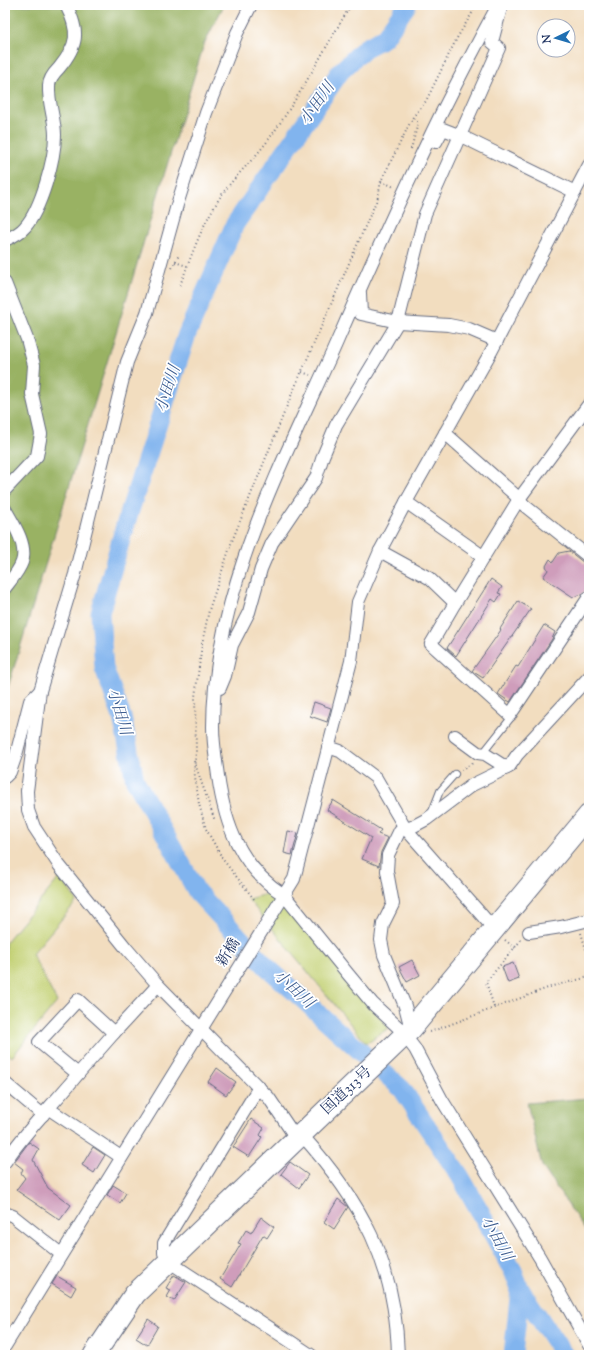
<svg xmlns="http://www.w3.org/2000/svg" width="594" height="1360" viewBox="0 0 594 1360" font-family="'Sorts Mill Goudy','Noto Serif JP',serif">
<rect width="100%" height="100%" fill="#fff"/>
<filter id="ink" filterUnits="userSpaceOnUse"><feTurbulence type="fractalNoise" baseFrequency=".025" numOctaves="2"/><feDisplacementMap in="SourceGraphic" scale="8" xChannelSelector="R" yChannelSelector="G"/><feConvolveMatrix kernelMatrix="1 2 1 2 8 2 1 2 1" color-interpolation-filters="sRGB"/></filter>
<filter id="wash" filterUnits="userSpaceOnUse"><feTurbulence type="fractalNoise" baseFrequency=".012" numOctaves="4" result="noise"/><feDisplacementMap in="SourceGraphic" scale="16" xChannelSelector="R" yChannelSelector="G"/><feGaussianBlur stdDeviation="0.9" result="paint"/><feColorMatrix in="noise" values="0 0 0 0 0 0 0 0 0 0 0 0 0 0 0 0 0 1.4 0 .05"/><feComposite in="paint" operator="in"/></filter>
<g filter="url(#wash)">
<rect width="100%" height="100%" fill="#f2ddbf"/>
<g fill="#c2d072" stroke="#6e8068">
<polygon points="60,877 77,901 32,954 57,1002 12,1057 5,1051 5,943"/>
<polygon points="270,893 287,907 389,1028 366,1043 248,899"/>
</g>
<g fill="#99b264" stroke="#5a7061">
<polygon points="5,5 224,5 204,44 5,697"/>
<polygon points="589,1098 589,1236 542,1166 527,1103"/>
</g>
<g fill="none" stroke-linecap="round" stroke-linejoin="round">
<g stroke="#81b4ee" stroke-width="19">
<polyline points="407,5 384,38 365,48 340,72 235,224 187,334 124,529 100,613 104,668 122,717 135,780 197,892 267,967 402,1089 460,1176 512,1268 520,1289 564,1355"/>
<polyline points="513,1355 520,1289"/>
</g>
</g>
<g id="blocks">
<g fill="#cf9dbb">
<polygon points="569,551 584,563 589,564 589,590 582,594 573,597 543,577 548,570 546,566 550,559 553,562 559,553"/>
<polygon points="491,579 502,587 498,593 501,594 496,602 492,599 456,656 447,648"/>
<polygon points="518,601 531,609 483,678 472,671 501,630 500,629"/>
<polygon points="544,625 555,632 552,639 510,702 498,694 516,666 518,667"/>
<polygon points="314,702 331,708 327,722 310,716"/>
<polygon points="333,800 381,830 378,834 388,838 381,852 379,866 362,859 371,838 327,810"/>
<polygon points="288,831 298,833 292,855 284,853"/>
<polygon points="412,960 420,975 407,982 399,967"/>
<polygon points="513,963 519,979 508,983 502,967"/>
<polygon points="217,1068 236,1082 226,1095 208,1082"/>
<polygon points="251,1119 264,1128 260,1135 262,1137 249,1157 233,1147"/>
<polygon points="29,1142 39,1149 33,1160 48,1188 71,1205 60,1220 16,1190 25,1178 21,1173 23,1169 14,1162"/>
<polygon points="93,1147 105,1155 94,1173 82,1165"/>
<polygon points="290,1162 308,1175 299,1188 281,1174"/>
<polygon points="113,1185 126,1193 120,1203 107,1195"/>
<polygon points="338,1199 348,1207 334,1229 324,1222"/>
<polygon points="261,1217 274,1227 267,1238 263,1235 232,1287 220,1279 241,1244 238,1243 246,1230 251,1233"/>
<polygon points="174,1275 186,1282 174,1301 167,1297 171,1290 166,1288"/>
<polygon points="57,1276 76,1287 71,1296 52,1284"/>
<polygon points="148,1319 158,1326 147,1345 136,1338"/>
</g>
</g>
</g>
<g filter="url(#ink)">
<use href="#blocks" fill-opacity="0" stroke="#666c80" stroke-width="1"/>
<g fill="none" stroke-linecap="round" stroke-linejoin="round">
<defs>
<g id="service">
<polyline points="483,753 510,719 510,715"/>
<polyline points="431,814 440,791 455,774"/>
</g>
<g id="minor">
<polyline points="251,5 237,33 206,113 177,205 147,313 127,362 75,574 40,691 27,791 28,810 34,827 59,865 126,948 158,985 269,1098 296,1138"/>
<path d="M498,5C478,42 458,80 439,118C403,192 369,268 336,344C282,465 213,591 213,727C213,743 216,760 218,776C225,825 240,867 284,895L348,974L373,1004L399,1028L415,1049L442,1100L540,1258L589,1345"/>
<polyline points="436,142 443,129 461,136 575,192"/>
<path d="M5,240C12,237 20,233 25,227C41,209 55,159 55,135C55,119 48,103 49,86C49,79 54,73 59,68C78,45 80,32 66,5"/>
<polyline points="5,283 27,339 34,365 32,394 41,434 37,456 5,490"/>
<polyline points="360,293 361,314 398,322 449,325 469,329 497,341"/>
<polyline points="445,433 514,494 525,506 589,557"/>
<polyline points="406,502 484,557"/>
<path d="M5,509C13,523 28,545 22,562C19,571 11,580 5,588"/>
<polyline points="380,551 429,578 455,603 519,499 589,404"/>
<polyline points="455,603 431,644 510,715 589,597"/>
<polyline points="220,688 225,676 232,645 249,612 261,569 272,543 316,478 323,456 336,425 398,322 425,214 499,48 492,42 501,8"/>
<polyline points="455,736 478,753 485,754 507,768"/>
<polyline points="328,747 340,751 376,778 405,828 494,929"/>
<polyline points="5,777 10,772 16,755 30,701 40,691"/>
<polyline points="529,932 561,927 589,920"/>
<polyline points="411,1029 405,1006 384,955 381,940 383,924 393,904 387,871 388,855 400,830 412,827 427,819 472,785 509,767 517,755 589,677"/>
<polyline points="78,1074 114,1033"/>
<polyline points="5,1083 43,1115"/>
<polyline points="259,1087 164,1243 164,1253 168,1261 311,1355"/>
<polyline points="49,1109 121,1157"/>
<path d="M301,1134C361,1201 396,1263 398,1355"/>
<path d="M5,1162C26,1130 54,1104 78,1074L39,1042L78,1000L114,1033L158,985"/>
<polyline points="5,1213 13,1216 61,1254"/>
<polyline points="5,1346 294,879 351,661 358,602 380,551 406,502 492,350 589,165"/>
</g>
<polyline id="trunk" points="94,1355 135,1294 411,1029 589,815"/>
</defs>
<use href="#service" stroke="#666c80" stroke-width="8"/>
<use href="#minor" stroke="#666c80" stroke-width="14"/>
<use href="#trunk" stroke="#666c80" stroke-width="23"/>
<g stroke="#666c80" stroke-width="2" stroke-dasharray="1 3" stroke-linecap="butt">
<polyline points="411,149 418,123 413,117"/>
<polyline points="381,181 394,187"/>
<polyline points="175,262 187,266"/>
<polyline points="172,268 179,255"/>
<path d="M180,285C191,258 200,229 216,204C229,181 250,164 266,143C298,100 323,51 351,5"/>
<polyline points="302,372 310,375"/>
<polyline points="194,761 215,821"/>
<polyline points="461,770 473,763"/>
<polyline points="254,899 224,861 206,829 199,804 194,770 196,752 195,697 202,644 209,610 232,541 291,396 378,197 381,181 413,117 426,101 457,38 477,5"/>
<polyline points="581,933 589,959"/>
<polyline points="505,940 515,948"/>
<polyline points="494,1007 486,982 521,940"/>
<polyline points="430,1032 553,986 589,977"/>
</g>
<use href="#service" stroke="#fff" stroke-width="6"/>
<use href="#minor" stroke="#fff" stroke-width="12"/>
<use href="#trunk" stroke="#fff" stroke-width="21"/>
</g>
</g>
<g text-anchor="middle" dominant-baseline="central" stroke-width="3.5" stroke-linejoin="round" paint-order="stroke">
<g font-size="15" fill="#1b2f5e" stroke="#fff">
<text transform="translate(229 953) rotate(-58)">新橋</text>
<text transform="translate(347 1091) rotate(-43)">国道313号</text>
</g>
<g font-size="16" font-style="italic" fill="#3f5e90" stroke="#fff">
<text transform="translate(318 104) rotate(-55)">小田川</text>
<text transform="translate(169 389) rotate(-72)">小田川</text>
<text transform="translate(118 712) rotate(73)">小田川</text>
<text transform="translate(293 990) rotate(42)">小田川</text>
<text transform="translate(496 1239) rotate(61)">小田川</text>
</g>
</g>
<rect width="594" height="1360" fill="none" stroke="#fff" stroke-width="20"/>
<g transform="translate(556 38) rotate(265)"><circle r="19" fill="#ffffff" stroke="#a4acbf"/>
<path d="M0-3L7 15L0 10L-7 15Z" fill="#1f6fb2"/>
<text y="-6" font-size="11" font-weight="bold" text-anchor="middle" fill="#1b2f5e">N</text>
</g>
</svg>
